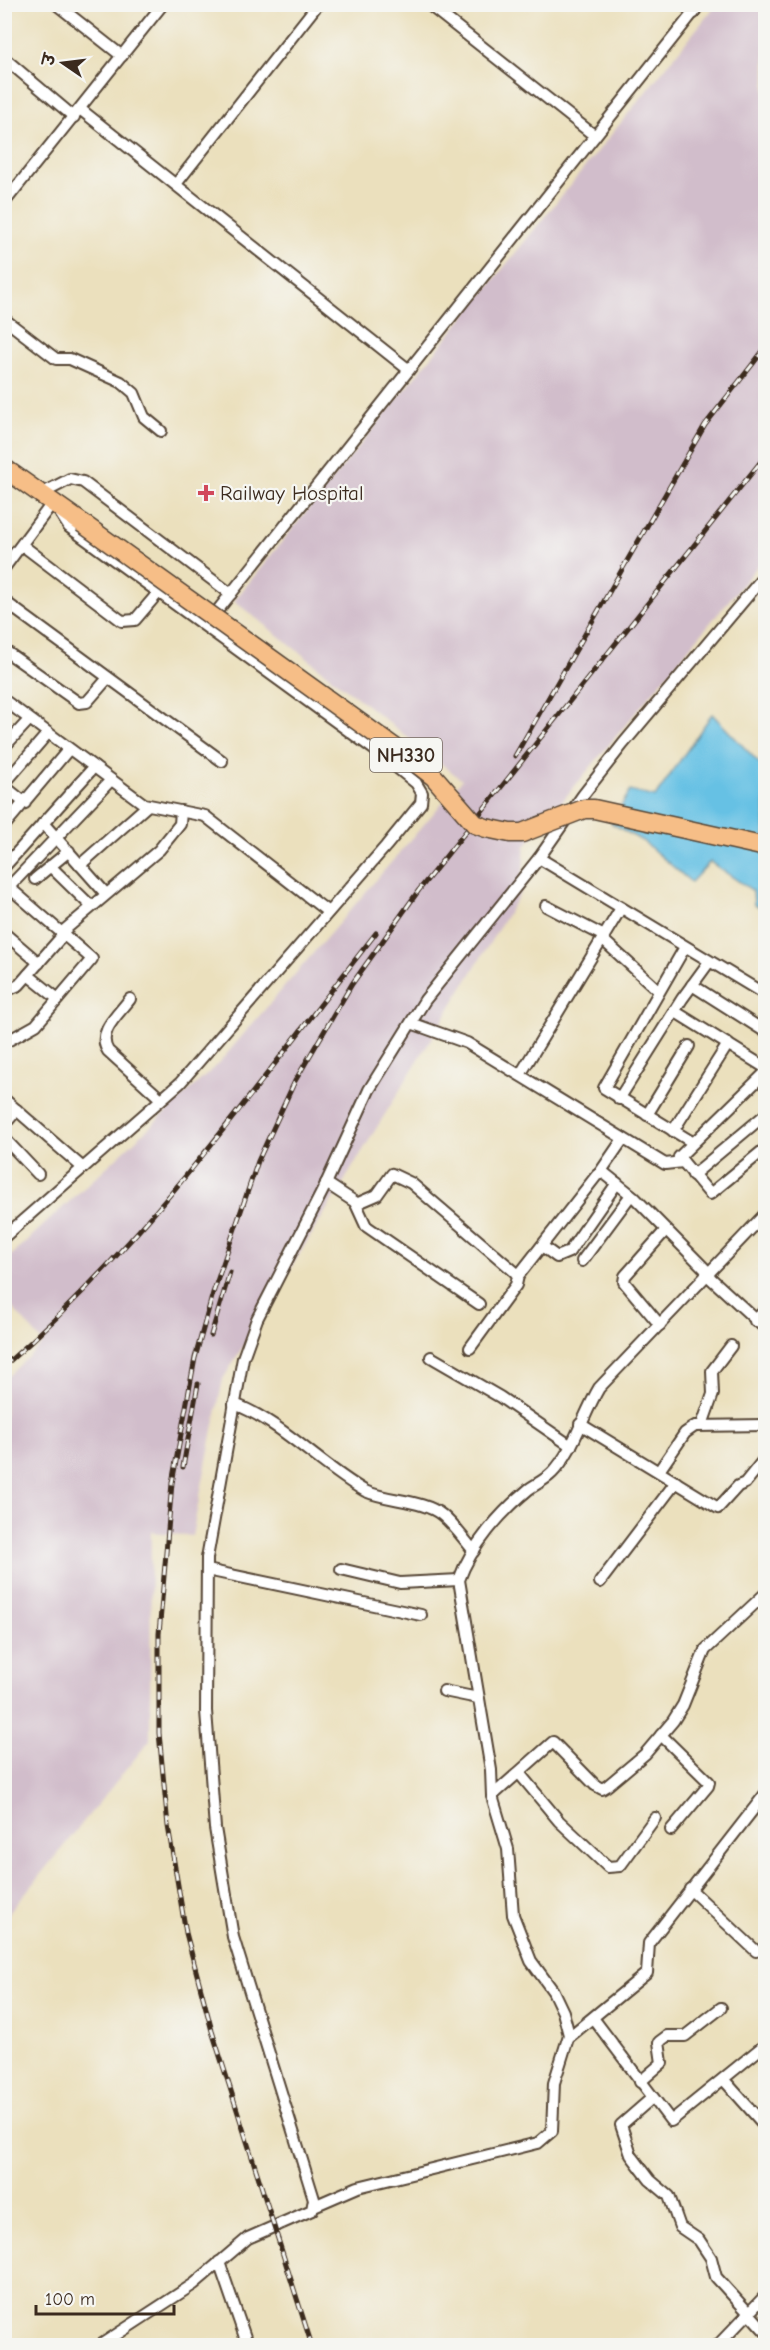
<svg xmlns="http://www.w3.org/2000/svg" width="770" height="2350" viewBox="0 0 770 2350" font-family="'Comic Neue','Playpen Sans Deva',sans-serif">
<rect width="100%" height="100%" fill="#f6f6f2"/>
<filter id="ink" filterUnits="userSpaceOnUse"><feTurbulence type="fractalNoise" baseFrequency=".0167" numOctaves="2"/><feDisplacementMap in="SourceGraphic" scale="12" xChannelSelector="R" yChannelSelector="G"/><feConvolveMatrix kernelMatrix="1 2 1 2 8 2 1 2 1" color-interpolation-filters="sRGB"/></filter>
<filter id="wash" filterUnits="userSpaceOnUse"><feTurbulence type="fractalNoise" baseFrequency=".008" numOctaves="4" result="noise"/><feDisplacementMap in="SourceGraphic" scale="24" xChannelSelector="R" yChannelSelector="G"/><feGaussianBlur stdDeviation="1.35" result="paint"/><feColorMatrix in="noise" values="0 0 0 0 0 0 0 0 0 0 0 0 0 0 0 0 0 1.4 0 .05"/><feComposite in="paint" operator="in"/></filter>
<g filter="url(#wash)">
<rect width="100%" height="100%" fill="#ebe0bd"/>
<polygon fill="#d1bdcb" points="716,5 765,5 765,557 525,846 521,892 223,1379 192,1536 151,1532 150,1740 5,1918 5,1379 43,1343 5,1299 5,1261 218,1064 462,780 234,601"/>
<polygon fill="#66c1e4" stroke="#507681" stroke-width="1.5" points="712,714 765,769 765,909 754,905 753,891 710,862 691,882 644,842 611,823 630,791 655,797"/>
</g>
<g filter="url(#ink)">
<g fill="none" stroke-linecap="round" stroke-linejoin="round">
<defs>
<g id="street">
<polyline points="56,4 122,56"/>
<polyline points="428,4 595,136"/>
<polyline points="683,4 694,13"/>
<polyline points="4,58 74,117"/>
<polyline points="80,109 409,370"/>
<polyline points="176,184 318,4"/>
<polyline points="4,203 163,4"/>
<polyline points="4,319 56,359 70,359 121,382 134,393 144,417 161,431"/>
<polyline points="41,494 70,479 83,482 231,594"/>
<polyline points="22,545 122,621 135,620 158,593"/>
<polyline points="4,568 53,502 69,527 375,750 416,783 422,793 421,803 386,846 180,1083 4,1237"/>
<polyline points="4,601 222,761"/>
<polyline points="210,620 700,4"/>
<polyline points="4,650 79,703 87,702 108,678"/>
<polyline points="4,700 144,804 205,816 328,912"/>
<polyline points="4,747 29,720"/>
<polyline points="4,784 48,733"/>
<polyline points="4,786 25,803"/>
<polyline points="43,823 106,894"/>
<polyline points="4,826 69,749"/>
<polyline points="539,858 766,995"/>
<polyline points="80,865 148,805"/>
<polyline points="50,866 91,906"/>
<polyline points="4,867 94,767"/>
<polyline points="35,879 69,851"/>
<polyline points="4,883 92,959 36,1025 4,1043"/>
<polyline points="9,887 111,780"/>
<polyline points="546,906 604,936"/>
<polyline points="4,933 39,963"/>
<polyline points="61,933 159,850 180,824 181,811"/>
<polyline points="602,939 659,991"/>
<polyline points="685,947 604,1088 692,1142"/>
<polyline points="28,975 58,999"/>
<polyline points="4,982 12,988 19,985 64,934"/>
<polyline points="692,985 766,1032"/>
<path d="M130,999C119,1014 96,1032 108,1051L161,1099"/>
<polyline points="674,1011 766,1068"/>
<polyline points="411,1023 467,1043 665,1164 683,1162"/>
<polyline points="766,1072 679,1157 710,1194 766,1148"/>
<polyline points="520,1075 621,908"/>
<polyline points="4,1099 83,1168"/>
<polyline points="619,1099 682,999 709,962"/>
<polyline points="647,1115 689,1046"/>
<polyline points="4,1125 17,1110"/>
<polyline points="673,1131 728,1044"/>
<polyline points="4,1138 38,1174"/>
<polyline points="599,1174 623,1139"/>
<polyline points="693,1175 766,1114"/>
<polyline points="326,1183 355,1202 366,1226 479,1304"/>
<polyline points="356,1204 377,1195 392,1174 411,1183 515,1272 518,1276 516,1285 470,1348"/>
<polyline points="542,1246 557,1257 569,1252 617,1183"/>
<polyline points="582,1261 631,1195"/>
<polyline points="706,1274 766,1329"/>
<polyline points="518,1276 597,1175 604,1173 634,1197 708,1272"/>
<polyline points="755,1321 766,1309"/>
<polyline points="660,1325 624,1282 625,1276 665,1231"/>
<polyline points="431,1357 500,1397 571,1446"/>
<path d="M234,1404C279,1420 321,1466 365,1491C387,1501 424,1500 442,1515C454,1525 464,1539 474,1551"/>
<polyline points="580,1424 718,1508 738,1486 745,1483 766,1457"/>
<polyline points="702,1425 713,1394 712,1371 731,1346"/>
<polyline points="659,1471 685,1433 695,1426 766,1425"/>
<polyline points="341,1569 400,1583 459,1580"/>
<polyline points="207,1570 421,1615"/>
<polyline points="600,1582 676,1482"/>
<polyline points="444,1691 478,1698"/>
<polyline points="661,1735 709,1782 708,1786 671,1830"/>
<polyline points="519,1773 559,1821 608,1867 620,1866 655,1818"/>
<polyline points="492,1796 553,1742 595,1785 602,1789 607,1786 645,1754 673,1721 683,1705 705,1650 766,1593"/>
<polyline points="690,1889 756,1951"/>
<polyline points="593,2018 671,2121 766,2044"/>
<polyline points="569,2037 647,1973 649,1943 766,1793"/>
<polyline points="724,2080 766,2127"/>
<polyline points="640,2082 662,2063 659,2042 667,2036 685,2036 721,2008"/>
<polyline points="652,2098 621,2125 631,2155 650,2180 669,2196 680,2227 699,2240 711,2258 716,2277 766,2332"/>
<path d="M314,2206L358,2187L538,2143L552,2131L554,2083L569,2035L563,2012L553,1991L531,1961L513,1915L508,1849L492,1796L491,1770L459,1580C471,1546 501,1512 529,1489C536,1484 545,1480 552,1473C573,1452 583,1415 599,1388L766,1213"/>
<polyline points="219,2262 248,2346"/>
<polyline points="99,2346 194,2284 248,2238 312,2210 314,2199 233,1937 215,1828 206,1711 207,1558 243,1358 257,1319 323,1190 369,1090 425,1000 539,858 583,795 623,744 766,574"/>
<polyline points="717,2346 766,2295"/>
</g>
<polyline id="highway" points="4,468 82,523"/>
</defs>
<use href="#street" stroke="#554536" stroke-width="14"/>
<use href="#highway" stroke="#554536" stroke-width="21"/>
<use href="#street" stroke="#fff" stroke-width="10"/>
<use href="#highway" stroke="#f6be87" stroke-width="18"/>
<defs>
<g id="rail">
<polyline points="515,756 705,425 766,347"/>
<polyline points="211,1335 230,1272"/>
<path d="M4,1366C148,1241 259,1082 376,933"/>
<polyline points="183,1467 198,1384"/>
<polyline points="312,2346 212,2031 186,1933 168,1826 159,1733 159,1634 172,1483 195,1358 213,1293 258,1161 295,1081 352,984 419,890 766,455"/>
</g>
</defs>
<use href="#rail" stroke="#3b2a1e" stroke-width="5"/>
<use href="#rail" stroke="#f6f6f2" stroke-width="3" stroke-dasharray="9" stroke-linecap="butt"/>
<defs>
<polyline id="highway-bridge" points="82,523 412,760 434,777 475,824 486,828 510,833 522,833 584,809 594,809 766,847"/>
</defs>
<use href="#highway-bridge" stroke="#554536" stroke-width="21" stroke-linecap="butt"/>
<use href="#highway-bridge" stroke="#f6be87" stroke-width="18"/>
</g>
</g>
<path fill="#d1495b" stroke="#f6f6f2" stroke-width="2" d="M203 484h6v6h6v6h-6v6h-6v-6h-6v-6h6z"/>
<g text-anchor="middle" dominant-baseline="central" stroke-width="4.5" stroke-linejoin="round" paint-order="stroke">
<rect fill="#f6f6f2" stroke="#73675e" stroke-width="1.5" x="370" y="738" width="72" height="34" rx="4.5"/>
<g font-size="20" font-weight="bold" fill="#3b2a1e">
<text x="406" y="755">NH330</text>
</g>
<g font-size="21" fill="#3b2a1e" stroke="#f6f6f2" text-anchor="start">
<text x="220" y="493">Railway Hospital</text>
</g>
</g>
<rect width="770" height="2350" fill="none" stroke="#f6f6f2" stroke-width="24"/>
<g transform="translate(63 63) rotate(284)" stroke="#f6f6f2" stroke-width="4.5" paint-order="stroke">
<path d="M0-4.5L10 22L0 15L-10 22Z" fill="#3b2a1e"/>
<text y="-9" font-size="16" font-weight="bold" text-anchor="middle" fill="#3b2a1e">उ</text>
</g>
<path d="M36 2305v9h138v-9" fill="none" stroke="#3b2a1e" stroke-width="3"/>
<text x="45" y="2305" font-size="18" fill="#3b2a1e" stroke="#f6f6f2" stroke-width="4.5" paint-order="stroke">100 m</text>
</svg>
